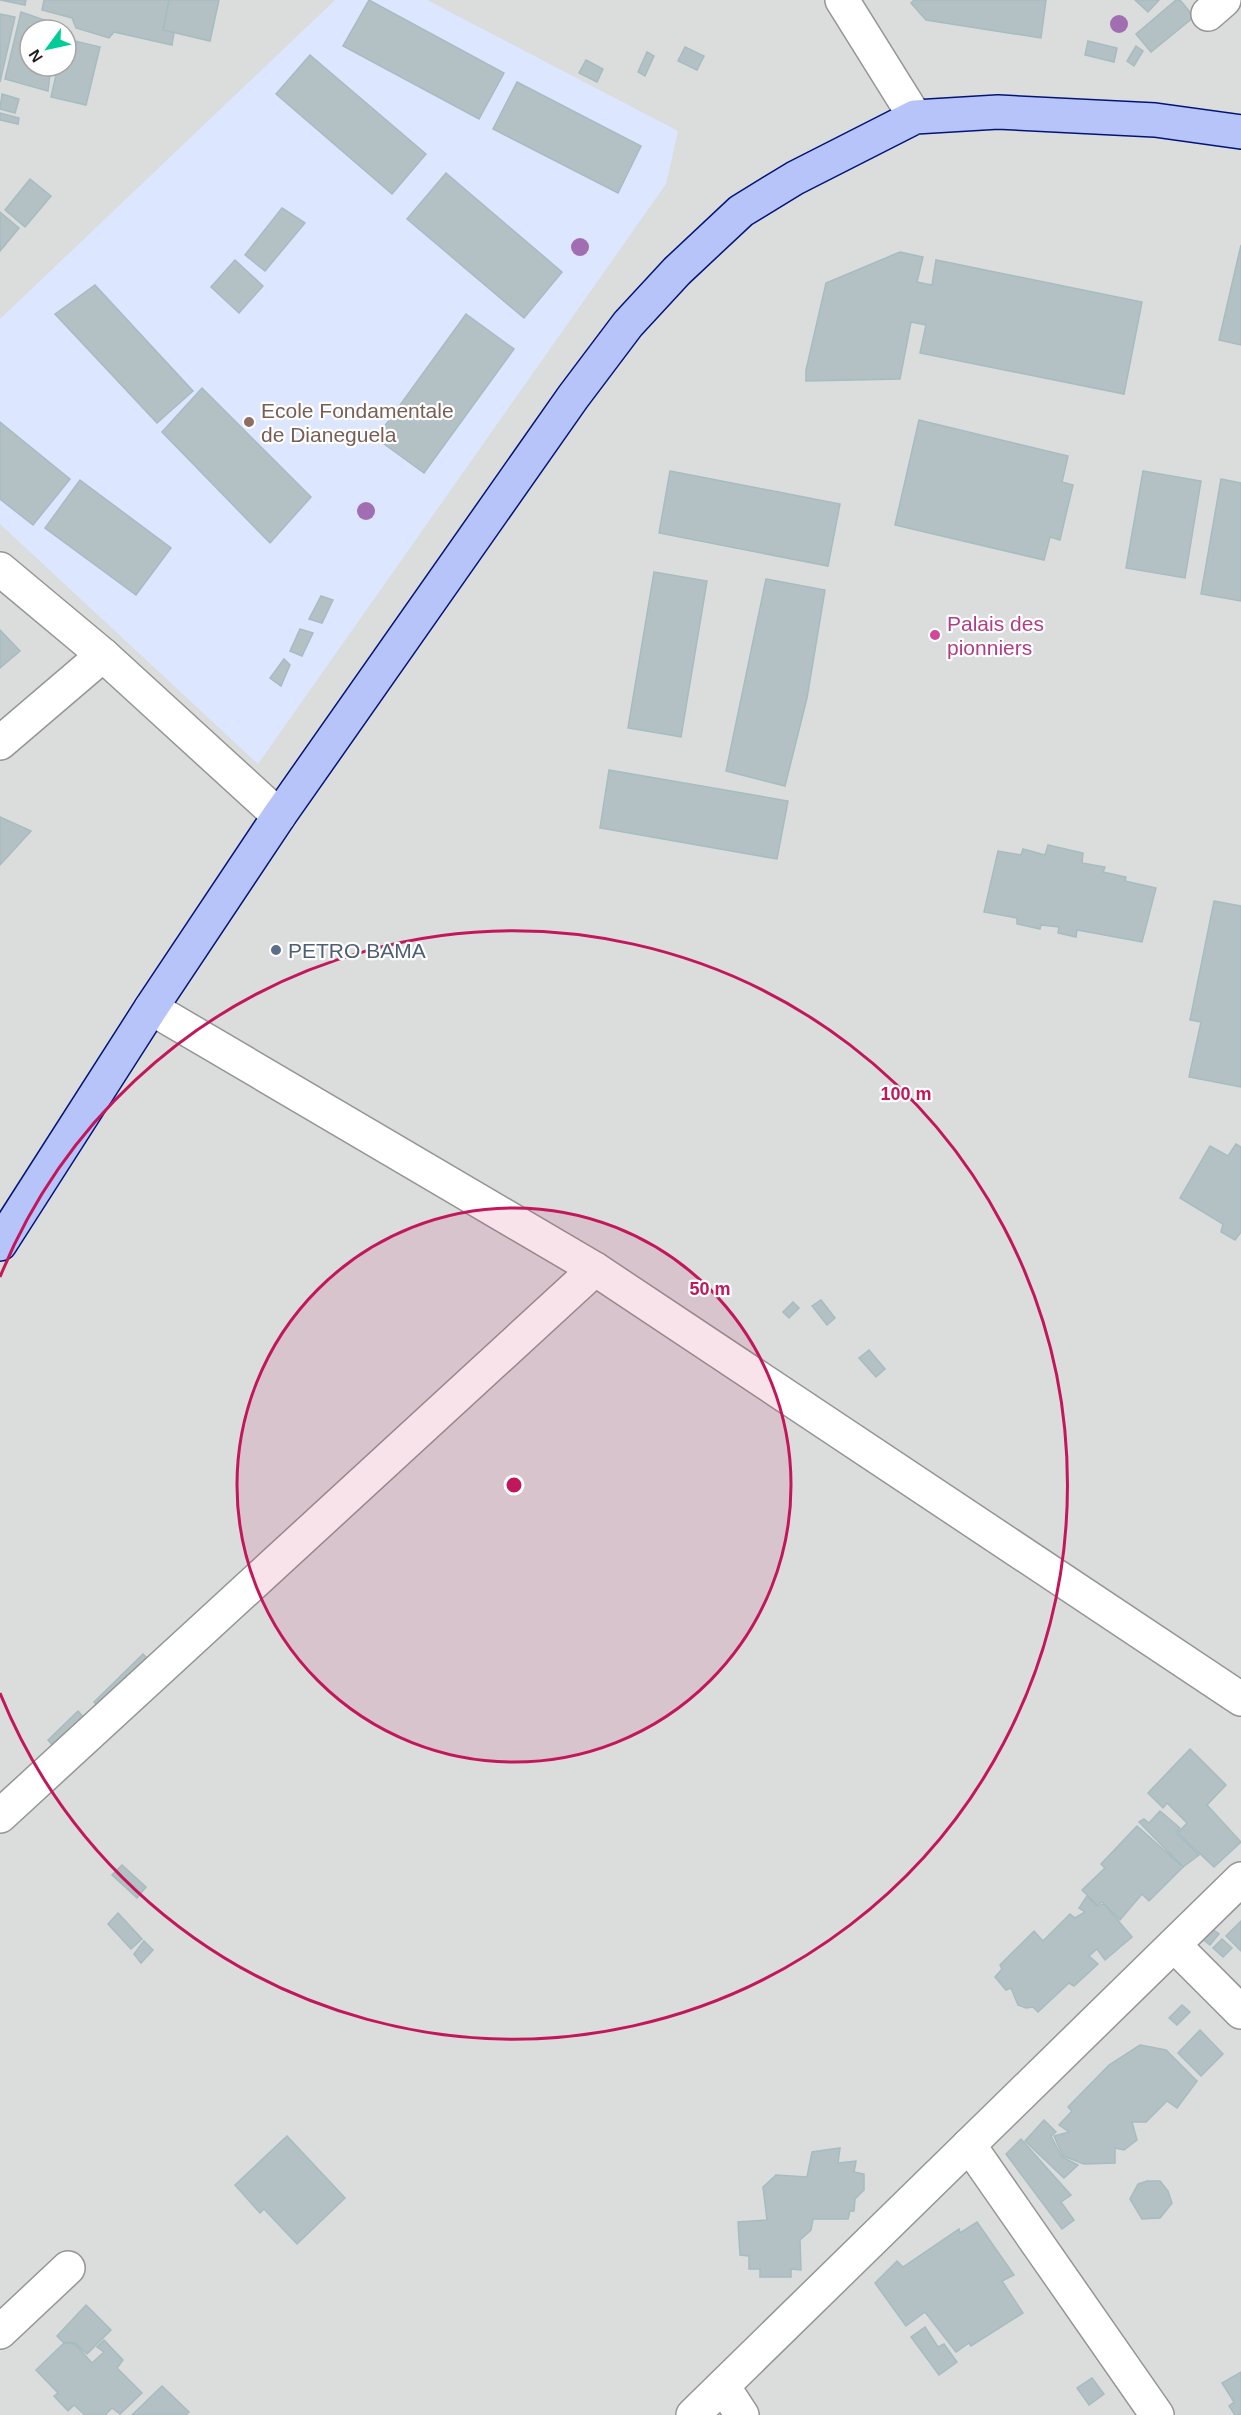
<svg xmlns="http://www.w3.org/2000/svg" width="1241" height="2415" viewBox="0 0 1241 2415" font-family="Helvetica,sans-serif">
<rect width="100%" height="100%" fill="#e4eaef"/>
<path fill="#dbdcdc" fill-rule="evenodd" d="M0,0H1241V2415H0ZM30,30H66V66H30Z"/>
<polygon fill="#dde6ff" points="335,0 427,0 678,131 666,184 258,764 0,524 0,319"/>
<g fill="#b3c1c4" stroke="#a6bcc1" stroke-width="1.5">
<polygon points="0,0 26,0 25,5"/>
<polygon points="44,0 179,0 172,45 114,32 109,38 76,28 72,18 42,10"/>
<polygon points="169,0 219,0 210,41 163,30"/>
<polygon points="369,0 504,73 479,119 343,46"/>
<polygon points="914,0 1046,0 1041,38 926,20 911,3"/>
<polygon points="1135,0 1159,0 1148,12"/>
<polygon points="1176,0 1180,0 1194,17 1151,52 1136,34"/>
<polygon points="21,12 56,24 55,30 30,30 30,66 51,66 48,91 5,79"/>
<polygon points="0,14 15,17 0,82"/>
<polygon points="66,39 100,47 86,105 51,97 58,66 66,66"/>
<polygon points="1088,41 1117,48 1114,62 1085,55"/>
<polygon points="1136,46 1143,51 1134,66 1127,61"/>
<polygon points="685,47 704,56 697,70 678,61"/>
<polygon points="647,52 654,56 645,76 638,72"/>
<polygon points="310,55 426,154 392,194 276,94"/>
<polygon points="586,60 603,69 597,82 579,73"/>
<polygon points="517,82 641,146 618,193 493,129"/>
<polygon points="2,94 19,99 15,113 0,109"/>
<polygon points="0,113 19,118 18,124 0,120"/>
<polygon points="446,173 562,272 524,318 407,219"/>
<polygon points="30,179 51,196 25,227 5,210"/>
<polygon points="282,208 305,223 265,271 245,255"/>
<polygon points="0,212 19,228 0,251"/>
<polygon points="1241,245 1241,345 1219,340"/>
<polygon points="900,252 923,257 917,282 932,285 936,260 1142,302 1124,394 920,353 926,325 911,322 900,379 806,381 806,370 826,283"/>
<polygon points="235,260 263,286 239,313 211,287"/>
<polygon points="95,285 193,391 157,423 55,314"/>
<polygon points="466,314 514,349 424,473 376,438"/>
<polygon points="202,388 311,497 270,543 162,432"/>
<polygon points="919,420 1068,456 1062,482 1073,485 1060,540 1050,537 1044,560 895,525"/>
<polygon points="0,422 70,479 33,525 0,499"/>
<polygon points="670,471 840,504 828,566 659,533"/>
<polygon points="1143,471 1201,481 1185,578 1126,568"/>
<polygon points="1221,479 1241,483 1241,601 1201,594"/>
<polygon points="80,480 171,548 136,595 45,528"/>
<polygon points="654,572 707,581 681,737 628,728"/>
<polygon points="766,579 825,590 807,698 785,786 726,771"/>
<polygon points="321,596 333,600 322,623 309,619"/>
<polygon points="300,629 313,633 302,656 290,651"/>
<polygon points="0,630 20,651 0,668"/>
<polygon points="284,659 290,665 281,686 270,678"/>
<polygon points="609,770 788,801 777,859 600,828"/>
<polygon points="0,817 31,831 0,865"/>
<polygon points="1048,845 1083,853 1082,863 1105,867 1103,872 1126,877 1125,881 1156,888 1142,942 1077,930 1076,937 1058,933 1059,927 1041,925 1040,929 1017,924 1017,918 984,912 998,851 1021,855 1023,849 1045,855"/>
<polygon points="1214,901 1241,906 1241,1087 1189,1077 1201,1022 1190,1020"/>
<polygon points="1236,1144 1241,1147 1241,1232 1235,1240 1221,1232 1223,1224 1180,1198 1210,1146 1228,1156"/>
<polygon points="821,1300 835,1318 827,1325 812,1306"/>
<polygon points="793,1302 799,1308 789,1318 783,1312"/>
<polygon points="869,1350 885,1369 876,1377 859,1358"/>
<polygon points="143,1654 155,1665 105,1714 94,1702"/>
<polygon points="78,1711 92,1727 62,1756 48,1740"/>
<polygon points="1190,1749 1226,1785 1207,1805 1241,1842 1214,1867 1178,1833 1187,1823 1167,1803 1163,1808 1148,1793"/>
<polygon points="1160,1811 1180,1828 1176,1833 1199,1855 1183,1867 1139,1822 1144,1819 1149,1823"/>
<polygon points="1137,1826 1183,1867 1149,1901 1142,1894 1120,1920 1102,1902 1097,1905 1082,1890 1105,1868 1101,1864"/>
<polygon points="122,1865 146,1887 137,1898 112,1875"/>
<polygon points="1087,1896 1097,1906 1104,1904 1132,1937 1105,1960 1097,1949 1089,1956 1098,1964 1074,1986 1069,1983 1038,2012 1033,2007 1026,2008 1018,2005 1011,1988 1006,1990 995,1977 1002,1969 1000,1965 1034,1931 1043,1941 1070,1914 1075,1918 1085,1912 1079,1908"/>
<polygon points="118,1913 142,1939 131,1949 108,1924"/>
<polygon points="1241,1921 1241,1951 1226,1936"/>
<polygon points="1211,1928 1219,1934 1210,1945 1201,1938"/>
<polygon points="1222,1939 1232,1948 1223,1957 1213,1948"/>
<polygon points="144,1941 153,1950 141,1963 134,1954"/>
<polygon points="1182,2005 1190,2012 1177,2025 1169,2018"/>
<polygon points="1200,2030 1223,2054 1201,2076 1178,2053"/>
<polygon points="1140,2045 1166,2050 1197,2081 1177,2108 1167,2101 1146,2122 1132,2122 1137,2140 1124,2150 1115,2148 1115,2163 1084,2164 1063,2156 1054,2136 1069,2132 1059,2125 1072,2111 1068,2107 1109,2065"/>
<polygon points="1044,2120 1056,2132 1051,2136 1062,2157 1078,2165 1064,2178 1025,2141"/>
<polygon points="287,2136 345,2198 297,2244 264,2209 260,2213 235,2185"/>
<polygon points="1021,2139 1071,2195 1061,2202 1074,2220 1062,2229 1006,2154"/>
<polygon points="840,2148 838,2163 856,2161 854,2172 864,2174 864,2190 855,2199 854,2211 850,2211 848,2219 813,2219 811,2230 800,2240 801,2270 791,2269 791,2277 760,2277 760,2269 749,2269 749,2256 740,2255 738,2222 767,2220 763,2187 776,2175 807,2177 812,2152"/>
<polygon points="1147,2181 1160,2181 1168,2191 1172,2203 1160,2218 1142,2219 1130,2199 1138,2184"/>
<polygon points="977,2222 1014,2275 1002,2281 1023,2313 971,2346 969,2343 956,2352 925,2312 906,2326 875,2283 897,2261 903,2267 959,2229 960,2233"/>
<polygon points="86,2305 111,2330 87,2354 75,2343 63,2342 57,2336"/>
<polygon points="925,2327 938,2347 944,2344 957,2362 939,2375 911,2337"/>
<polygon points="104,2340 123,2360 117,2368 142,2393 120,2414 112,2408 105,2415 85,2415 74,2405 68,2411 54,2396 58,2393 36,2370 64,2343 75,2344 92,2363 104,2352 97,2347"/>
<polygon points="1241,2372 1241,2415 1235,2415 1229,2406 1234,2402 1222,2383"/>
<polygon points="1092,2378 1104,2394 1089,2405 1077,2388"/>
<polygon points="162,2386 189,2412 186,2415 132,2415"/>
</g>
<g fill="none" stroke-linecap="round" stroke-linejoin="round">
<defs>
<g id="minor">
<polyline points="842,0 915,117"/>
<polyline points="1208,14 1224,0"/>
<polyline points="0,569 103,655 279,816"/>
<polyline points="0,743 103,655"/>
<polyline points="151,1008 595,1269 1241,1699"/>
<polyline points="0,1816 595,1269"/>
<polyline points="1174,1945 1241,2012"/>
<polyline points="969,2145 1157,2415"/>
<polyline points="0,2332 68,2268"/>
<polyline points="723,2386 742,2415"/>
<polyline points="693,2415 1241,1879"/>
</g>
<polyline id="secondary" points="0,1244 151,1008 279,816 573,397 628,324 677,271 741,211 795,178 915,117 998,112 1155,120 1241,132"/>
</defs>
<use href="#minor" stroke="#959595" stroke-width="36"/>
<use href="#secondary" stroke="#031477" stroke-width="36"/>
<use href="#minor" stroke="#fff" stroke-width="33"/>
<use href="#secondary" stroke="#b6c4fa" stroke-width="33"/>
</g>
<g fill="#a16fb1">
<circle cx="1119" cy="24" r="9"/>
<circle cx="580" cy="247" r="9"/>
<circle cx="366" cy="511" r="9"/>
</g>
<circle cx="514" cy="1485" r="277" fill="#c2185b" fill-opacity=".12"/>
<g fill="none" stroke="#c2185b" stroke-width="3">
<circle cx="514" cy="1485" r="277"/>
<path d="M0 1277A554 554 0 1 1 0 1693"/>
</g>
<circle fill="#8d6e63" stroke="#fff" stroke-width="2" cx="249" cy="422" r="6"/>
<circle fill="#d1479c" stroke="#fff" stroke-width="2" cx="935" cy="635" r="6"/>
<circle fill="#5c6f8a" stroke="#fff" stroke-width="2" cx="276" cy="950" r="6"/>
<g text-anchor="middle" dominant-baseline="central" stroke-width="4.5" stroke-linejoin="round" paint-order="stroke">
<g font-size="21" fill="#785e54" stroke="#fff" text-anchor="start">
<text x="261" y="410">Ecole Fondamentale<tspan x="261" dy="24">de Dianeguela</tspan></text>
</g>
<g font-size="21" fill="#b23c85" stroke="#fff" text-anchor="start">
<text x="947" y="623">Palais des<tspan x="947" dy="24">pionniers</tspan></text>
</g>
<g font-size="21" fill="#4e5e75" stroke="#fff" text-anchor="start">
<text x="288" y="950">PETRO BAMA</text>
</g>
</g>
<circle cx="514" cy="1485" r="9" fill="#c2185b" stroke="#fff" stroke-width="3"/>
<g font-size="18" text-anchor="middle" font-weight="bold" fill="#c2185b" stroke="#fff" stroke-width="4.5" stroke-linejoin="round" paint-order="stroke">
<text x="906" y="1100">100 m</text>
<text x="710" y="1295">50 m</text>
</g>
<g transform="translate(48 48) rotate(237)"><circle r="28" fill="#ffffff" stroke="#a5a5a5" stroke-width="1.5"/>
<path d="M0-4.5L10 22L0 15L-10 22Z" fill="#00cc97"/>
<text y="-9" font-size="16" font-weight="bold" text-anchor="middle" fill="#1e1e1e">N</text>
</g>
</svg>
